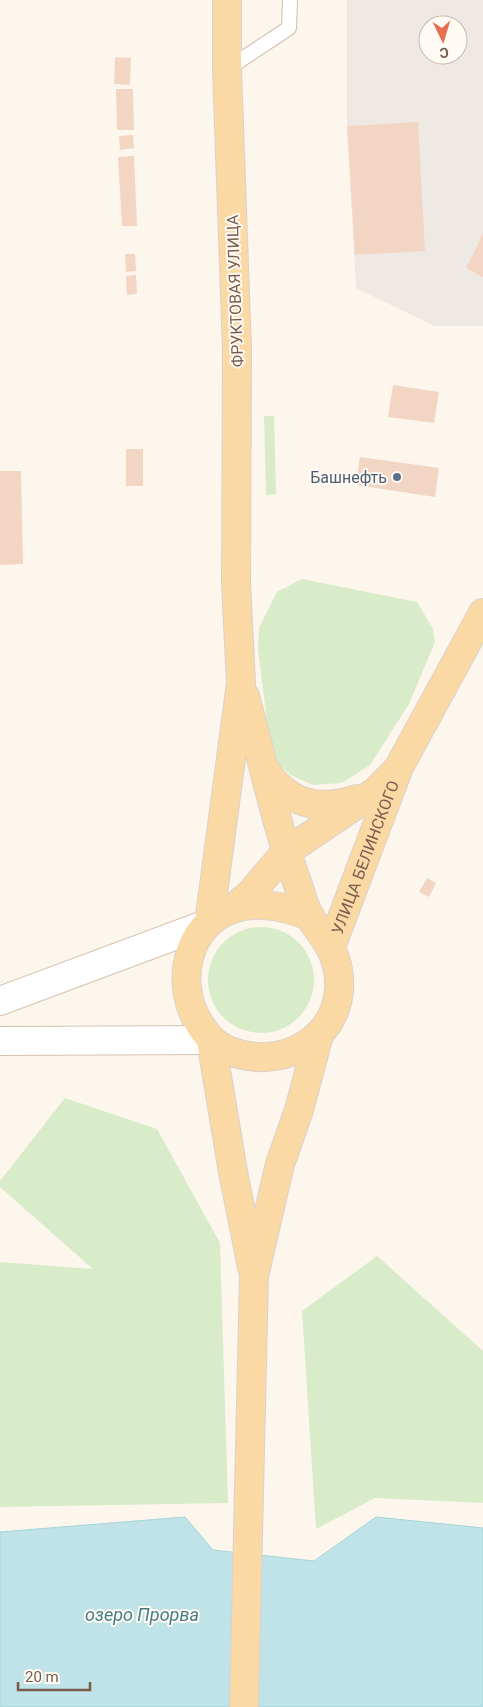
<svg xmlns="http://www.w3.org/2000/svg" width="483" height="1707" viewBox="0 0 483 1707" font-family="Roboto,sans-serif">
<rect width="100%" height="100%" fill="#fdf6ec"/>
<path fill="#efe9e4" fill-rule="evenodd" d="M347,0H483V326H434L356,288L347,126ZM428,25H458V55H428Z"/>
<g fill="#d8ecc9">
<polygon points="264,416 274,416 276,494 266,495"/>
<polygon points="302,579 417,602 433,629 435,642 409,704 370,765 342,783 314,785 292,776 277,762 269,738 258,649 259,628 277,592"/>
<circle cx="261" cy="980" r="53"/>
<polygon points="65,1098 157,1129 220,1243 228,1503 0,1507 0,1262 93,1269 0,1187 0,1181"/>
<polygon points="377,1256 483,1351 483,1503 375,1498 316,1529 302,1311"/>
</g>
<polygon fill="#bfe3e8" stroke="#a5d3da" points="185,1517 213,1550 314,1561 376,1517 483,1528 483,1707 0,1707 0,1532"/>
<g fill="#f3d5c3">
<polygon points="115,57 131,58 130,85 114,84"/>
<polygon points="116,89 133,89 134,130 117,130"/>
<polygon points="418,122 425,251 355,255 347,126"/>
<polygon points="133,135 134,148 120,150 119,136"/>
<polygon points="134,156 137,226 122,226 118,157"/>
<polygon points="483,234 483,277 466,268"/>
<polygon points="125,254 135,254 136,271 126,272"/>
<polygon points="136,275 137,294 127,295 126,276"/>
<polygon points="393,385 439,392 434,423 388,417"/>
<rect x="126" y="449" width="17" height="37"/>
<polygon points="360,457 439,468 435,497 356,485"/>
<polygon points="0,471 21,471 23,564 0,565"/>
<polygon points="427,878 436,883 429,897 419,892"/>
</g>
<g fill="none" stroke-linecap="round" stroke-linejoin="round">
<defs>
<polyline id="lane" points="227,69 289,28 290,0"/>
<g id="secondary">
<polyline points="0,1001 209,923"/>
<polyline points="0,1041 211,1040"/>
</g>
<g id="primary">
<path d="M245,696C262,758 275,822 297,882C301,893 304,907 310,917C321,935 335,949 338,970C349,1036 282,1075 225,1049C214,1044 205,1033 199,1023C175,986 185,925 232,909C258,900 285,907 310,916"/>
<path d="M265,769C287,804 319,812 357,799"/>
<polyline points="232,909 249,895 286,852 375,792 395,772"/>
<polyline points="209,923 241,683 236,583 237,350 227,69 227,0"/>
<path id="s1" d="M331,947L399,767L483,613"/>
<polyline points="211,1040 233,1172 252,1267"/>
<polyline points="244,1707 254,1276 280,1164 299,1110 319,1035"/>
</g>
</defs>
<use href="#lane" stroke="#d1beb0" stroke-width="16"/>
<use href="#secondary" stroke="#d6c0b0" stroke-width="30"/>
<use href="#primary" stroke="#dad1cd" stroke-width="30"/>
<use href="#lane" stroke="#fff" stroke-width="14"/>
<use href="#secondary" stroke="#fff" stroke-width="28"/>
<use href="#primary" stroke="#fbd9a5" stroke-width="28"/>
</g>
<circle fill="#5c6f8a" stroke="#fffaf3" stroke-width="2" cx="397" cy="477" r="5"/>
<g text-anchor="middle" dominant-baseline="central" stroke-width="4" stroke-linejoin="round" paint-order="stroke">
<g font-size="16" fill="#7a5c4d" stroke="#fffaf3">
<text transform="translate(235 291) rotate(-92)">ФРУКТОВАЯ УЛИЦА</text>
<text stroke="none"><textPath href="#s1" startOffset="96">УЛИЦА БЕЛИНСКОГО</textPath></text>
</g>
<g font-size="16" fill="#4e5e75" stroke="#fffaf3" text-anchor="end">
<text x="387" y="477">Башнефть</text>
</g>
<g font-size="18" font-style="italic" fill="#437c86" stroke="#fffaf3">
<text x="142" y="1614">озеро Прорва</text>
</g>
</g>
<g transform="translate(443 40) rotate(175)"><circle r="24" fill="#fffaf3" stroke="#cabbb1"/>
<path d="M0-4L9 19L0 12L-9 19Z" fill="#e76f51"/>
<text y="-8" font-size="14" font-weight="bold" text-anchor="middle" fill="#7a5c4d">С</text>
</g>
<path d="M18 1682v8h72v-8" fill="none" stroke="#7a5c4d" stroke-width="2.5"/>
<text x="25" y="1682" font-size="15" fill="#7a5c4d" stroke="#fffaf3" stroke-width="4" paint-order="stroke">20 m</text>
</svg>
